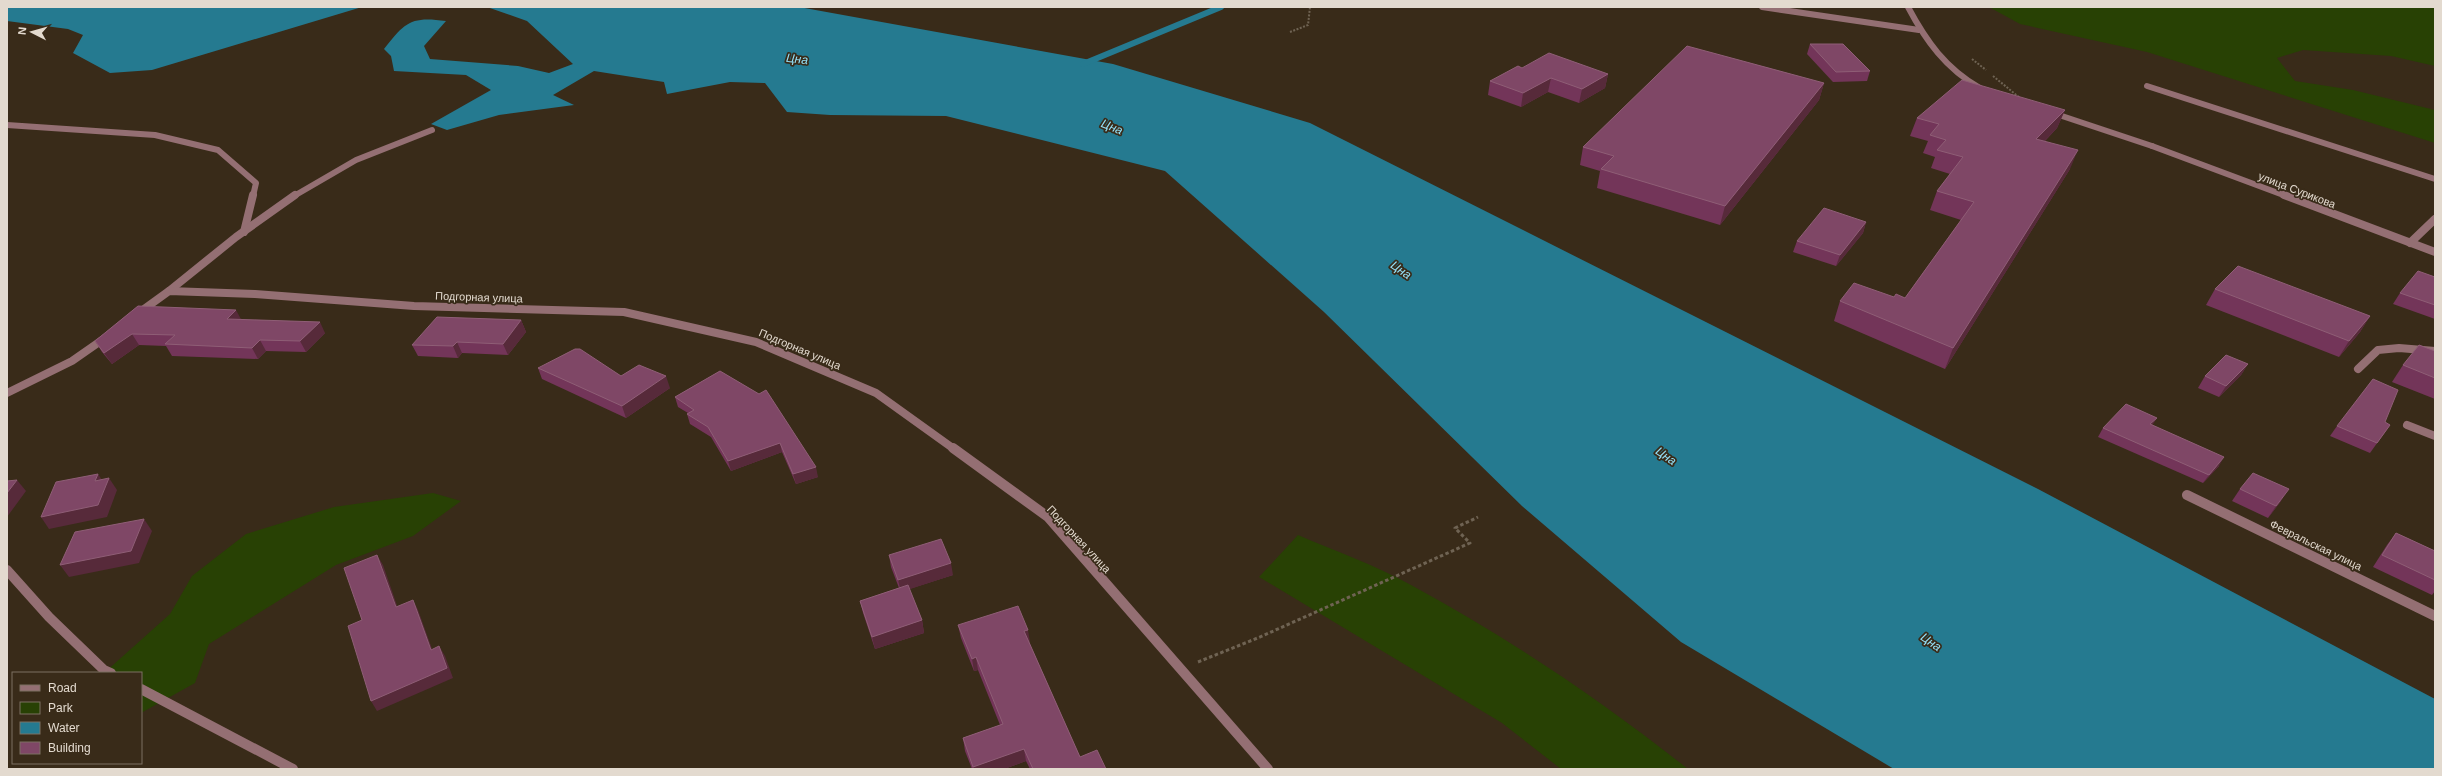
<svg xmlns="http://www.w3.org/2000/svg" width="2442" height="776" viewBox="0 0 2442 776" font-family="Helvetica,sans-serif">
<rect width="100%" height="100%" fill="#392b19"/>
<g fill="#284104">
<polygon points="1989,7 2435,7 2435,66 2391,56 2303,50 2277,58 2295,81 2353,90 2435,110 2435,143 2147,52 2020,24"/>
<polygon points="433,493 461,501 413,536 336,565 209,644 195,683 141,713 141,673 104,673 170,614 192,576 246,534 334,507"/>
<path d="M1298,535C1335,551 1375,565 1411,585C1509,638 1601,700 1688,769H1561L1502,723L1259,577Z"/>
</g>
<g fill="#257a90">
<polygon points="7,7 362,7 152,70 110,73 73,53 83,35 68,29 7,21"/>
<path d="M487,7H799L1113,64L1310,123L2038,489L2435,699V769H1894L1681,642L1522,506L1324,312L1165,171L946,116L830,115L787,112L765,83L730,82L667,94L664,82L594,71L553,95L574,105L499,115L447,130L431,124L491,90L466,75L394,71L391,56L384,49C405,22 411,16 446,21L424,46L430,59L518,66L549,73L573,64L527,21Z"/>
</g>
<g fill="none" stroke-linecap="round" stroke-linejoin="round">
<polyline stroke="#257a90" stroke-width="6" points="1083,64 1221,7"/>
<g stroke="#6f6353" stroke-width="2" stroke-dasharray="2 1.5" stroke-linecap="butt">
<polyline points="1290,32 1308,25 1310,7"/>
<polyline points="1972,59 1986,70"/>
<polyline points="1993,76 2020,98"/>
</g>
<polyline stroke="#6f6353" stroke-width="3" stroke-dasharray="3.5 2.5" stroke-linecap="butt" points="1198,662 1260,637 1470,543 1455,528 1478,517"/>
<g stroke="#946f73" stroke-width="6">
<polyline points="1762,7 1919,30"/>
<path d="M1908,7C1926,41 1946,69 1980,88"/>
<polyline points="2147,86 2435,179"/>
<polyline points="2053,113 2152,146"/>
<polyline points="7,125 155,135 218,150 256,183 253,196"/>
<polyline points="294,196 356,160 432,130"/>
</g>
<g stroke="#946f73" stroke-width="8">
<polyline points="244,232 253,195"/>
<polyline points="2410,243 2435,219"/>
<polyline points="169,291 236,237 295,195"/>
<polyline points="2358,369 2378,350 2399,348 2435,351"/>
</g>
<polyline stroke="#946f73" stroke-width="6" points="2152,146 2286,196"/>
<g stroke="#946f73" stroke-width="8">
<polyline points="2284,195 2435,252"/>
<polyline points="140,312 169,291 255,294 414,306 624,312 756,342 876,393 954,449"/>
<polyline points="7,393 72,361 105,338"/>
<polyline points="2407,425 2435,436"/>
</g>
<g stroke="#946f73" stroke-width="10">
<polyline points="953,448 1048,517 1268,769"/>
<polyline points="2187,495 2435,616"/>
<polyline points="7,570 49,617 104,670 111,673"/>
<polyline points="141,689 293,769"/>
</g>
</g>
<g fill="#733559">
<polygon points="1810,44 1870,71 1867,81 1833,82 1807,54"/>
<polygon points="1522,68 1608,74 1605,88 1579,103 1548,92 1521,107 1488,95 1490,81"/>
<polygon points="1824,83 1819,100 1720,225 1597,188 1600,171 1580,165 1583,147"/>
<polygon points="2065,110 2057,128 2045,141 2070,169 1945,369 1834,321 1840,301 1894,297 1905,298 1961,220 1930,210 1937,191 1950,174 1931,168 1935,157 1923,153 1928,141 1910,136 1917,118"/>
<polygon points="1866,222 1863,233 1836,266 1793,252 1797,241"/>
<polygon points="2435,277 2435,319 2393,304 2400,293"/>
<polygon points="2215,289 2370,316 2360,332 2339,357 2206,305"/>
<polygon points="138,306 241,319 325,333 306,352 266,351 258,359 172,356 166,346 139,345 112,364 102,352 95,341"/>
<polygon points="521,320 526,332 508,355 462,353 458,358 418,356 412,345"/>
<polygon points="2435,351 2435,399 2392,382 2403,365"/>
<polygon points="2248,364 2241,375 2219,397 2198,388 2205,376"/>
<polygon points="538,368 621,376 670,388 626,418 542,379"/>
<polygon points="720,371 818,477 796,484 782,452 731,471 711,437 690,424 687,414 688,413 678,407 675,397"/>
<polygon points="2385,422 2390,425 2370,453 2330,436 2337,426"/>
<polygon points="2152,425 2219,466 2203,483 2098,437 2103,428"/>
<polygon points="2240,489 2281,501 2268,518 2232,501"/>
<polygon points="2396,533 2435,551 2435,591 2432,595 2373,567 2387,545"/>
<polygon points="889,555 953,575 909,589 922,620 924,633 875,649 863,613 860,601 899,588 891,567"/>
<polygon points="958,625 1030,642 1029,642 1080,757 1106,769 1030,769 1026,761 1004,769 972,769 965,751 963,738 1000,725 978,670 974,671 961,638"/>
</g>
<g fill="#572a3a">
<polygon points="1608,74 1605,88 1579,103 1582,89"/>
<polygon points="1551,78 1548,92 1521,107 1523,93"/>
<polygon points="1824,83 1819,100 1720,225 1725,206"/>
<polygon points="2065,110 2057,128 2029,157 2036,139"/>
<polygon points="2078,150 2070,169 1945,369 1953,348"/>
<polygon points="1866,222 1863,233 1836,266 1840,255"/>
<polygon points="236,310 242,321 227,319"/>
<polygon points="2370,316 2360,332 2339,357 2349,341"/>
<polygon points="521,320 526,332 508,355 503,344"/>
<polygon points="320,322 325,333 306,352 300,341"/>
<polygon points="132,334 139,345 112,364 104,353"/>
<polygon points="260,340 266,351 258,359 252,348"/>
<polygon points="457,342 462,353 458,358 453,346"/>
<polygon points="2248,364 2241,375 2219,397 2226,386"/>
<polygon points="666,376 670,388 626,418 622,406"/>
<polygon points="2157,418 2152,426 2150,424"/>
<polygon points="780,443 782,452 731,471 728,461"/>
<polygon points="2224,457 2219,466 2203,483 2209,475"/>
<polygon points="816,467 818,477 796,484 793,474"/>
<polygon points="98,474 106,486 95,481"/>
<polygon points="109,478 117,490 107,517 49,529 41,517"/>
<polygon points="17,480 26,491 7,517 7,493"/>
<polygon points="2289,489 2281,501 2268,518 2276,506"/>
<polygon points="144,519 152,531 139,563 69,577 60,565"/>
<polygon points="377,555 383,565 401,617 396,607"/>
<polygon points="951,563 953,575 901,592 898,580"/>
<polygon points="413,600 418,610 436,660 431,650"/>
<polygon points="922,620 924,633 875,649 872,637"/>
<polygon points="1028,630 1030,642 1026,643 1024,631"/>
<polygon points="439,646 445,656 453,678 377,711 371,701"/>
<polygon points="976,657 978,670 974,671 972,659"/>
<polygon points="1024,749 1026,761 1004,769 974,769 973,767"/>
</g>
<g fill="#7f4766" stroke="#8f5e76">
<polygon points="1810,44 1843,44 1870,71 1836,72"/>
<polygon points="1687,46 1824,83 1725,206 1601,169 1614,156 1583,147"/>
<polygon points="1549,53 1608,74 1582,89 1551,78 1523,93 1490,81 1518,66 1522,68"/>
<polygon points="1962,80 2065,110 2036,139 2078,150 1953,348 1840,301 1854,283 1894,297 1896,294 1905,298 1974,202 1937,191 1963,157 1937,150 1946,140 1930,135 1939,124 1917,118"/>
<polygon points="1824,208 1866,222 1840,255 1797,241"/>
<polygon points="2238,266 2370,316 2349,341 2215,289"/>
<polygon points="2418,271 2435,277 2435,305 2400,293"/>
<polygon points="138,306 236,310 227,319 320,322 300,341 260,340 252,348 165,344 175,335 132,334 104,353 95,341"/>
<polygon points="437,317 521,320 503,344 457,342 453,346 412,345"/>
<polygon points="2419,345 2435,351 2435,378 2403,365"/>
<polygon points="575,349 580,349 621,376 639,365 666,376 622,406 538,368"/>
<polygon points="2226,355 2248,364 2226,386 2205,376"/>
<polygon points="720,371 759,394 766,390 816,467 793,474 780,443 728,461 708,427 687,414 694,410 675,397"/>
<polygon points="2373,379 2398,390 2385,422 2390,425 2377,443 2337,426"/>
<polygon points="2126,404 2157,418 2150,424 2224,457 2209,475 2103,428"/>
<polygon points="2253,473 2289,489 2276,506 2240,489"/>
<polygon points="98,474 95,481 109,478 98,505 41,517 56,482"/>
<polygon points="17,480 7,493 7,481"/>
<polygon points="144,519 131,551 60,565 75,532"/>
<polygon points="2396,533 2435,551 2435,580 2382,555"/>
<polygon points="941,539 951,563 898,580 889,555"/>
<polygon points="377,555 396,607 413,600 431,650 439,646 447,668 371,701 348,626 362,620 344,568"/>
<polygon points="908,585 922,620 872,637 860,601"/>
<polygon points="1018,606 1028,630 1024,631 1080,757 1097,750 1106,769 1033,769 1024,749 973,767 963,738 1003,724 976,657 972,659 958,625"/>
</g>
<g text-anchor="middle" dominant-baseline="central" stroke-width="3.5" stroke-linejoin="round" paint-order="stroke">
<g font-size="11" fill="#e3dacf" stroke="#392b19">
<text transform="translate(2297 190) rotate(21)">улица Сурикова</text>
<text transform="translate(479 297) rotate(2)">Подгорная улица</text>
<text transform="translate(800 349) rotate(23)">Подгорная улица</text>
<text transform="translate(1079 539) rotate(47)">Подгорная улица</text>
<text transform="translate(2316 545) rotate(26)">Февральская улица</text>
</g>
<g font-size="12" font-style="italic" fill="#95e2f9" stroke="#392b19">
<text transform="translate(797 59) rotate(6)">Цна</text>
<text transform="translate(1112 127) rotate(22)">Цна</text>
<text transform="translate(1401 270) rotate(35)">Цна</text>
<text transform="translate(1666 456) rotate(35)">Цна</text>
<text transform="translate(1931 642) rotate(35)">Цна</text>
</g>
</g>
<rect width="2442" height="776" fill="none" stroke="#e3dacf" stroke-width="16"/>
<rect x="12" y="672" width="130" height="92" fill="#392b19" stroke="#7d7162"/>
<rect x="20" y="685" width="20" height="6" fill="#946f73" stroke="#7d7162"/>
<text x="48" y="692" font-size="12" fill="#e3dacf">Road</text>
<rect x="20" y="702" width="20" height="12" fill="#284104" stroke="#7d7162"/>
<text x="48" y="712" font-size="12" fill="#e3dacf">Park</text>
<rect x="20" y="722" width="20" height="12" fill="#257a90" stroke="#7d7162"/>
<text x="48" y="732" font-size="12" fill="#e3dacf">Water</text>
<rect x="20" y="742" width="20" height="12" fill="#7f4766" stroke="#7d7162"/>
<text x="48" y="752" font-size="12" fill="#e3dacf">Building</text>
<g transform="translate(32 32) rotate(276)" stroke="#392b19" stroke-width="3" paint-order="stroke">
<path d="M0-3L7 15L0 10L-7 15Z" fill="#e3dacf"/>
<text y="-6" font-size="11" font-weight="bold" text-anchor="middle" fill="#e3dacf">N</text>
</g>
</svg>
